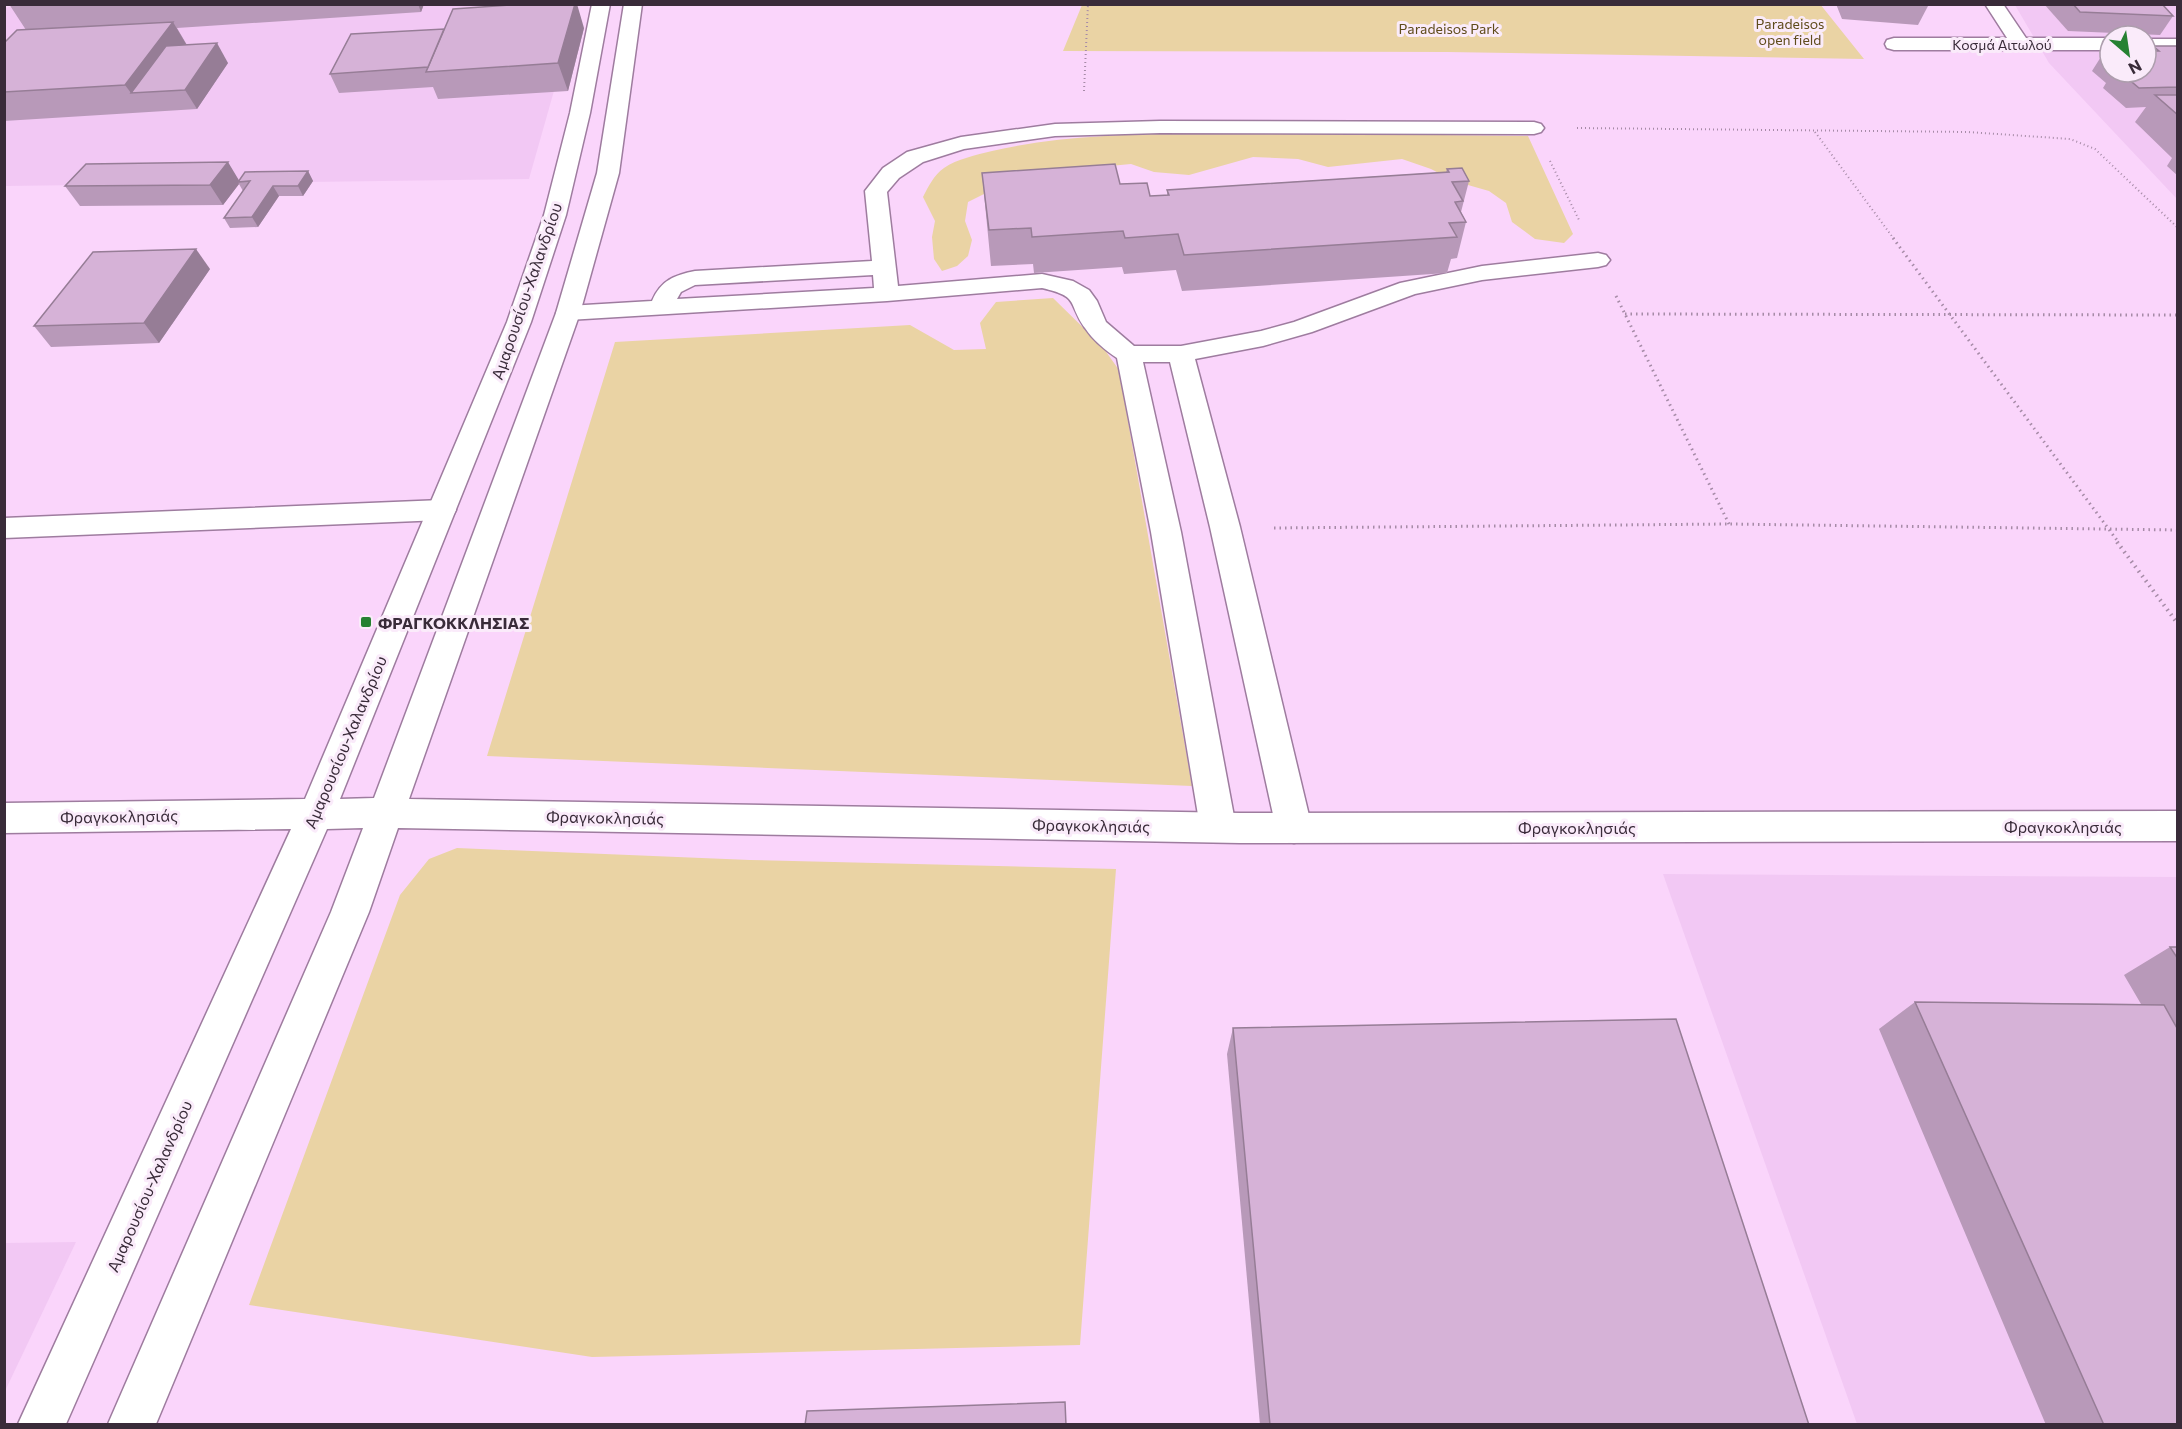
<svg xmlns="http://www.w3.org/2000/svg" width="2182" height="1429" viewBox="0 0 2182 1429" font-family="Commissioner,sans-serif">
<rect width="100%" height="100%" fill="#fad5fb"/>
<g fill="#f2c8f4" fill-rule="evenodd">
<polygon points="24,4 574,5 567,45 529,179 5,186 4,8"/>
<path d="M2015,5H2177V199L2049,63ZM2110,36H2146V72H2110Z"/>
<polygon points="1663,874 2177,877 2177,1424 1857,1424"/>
<polygon points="76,1242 5,1391 5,1243"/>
</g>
<g fill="#ead3a4">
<polygon points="1820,4 1864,59 1447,52 1063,51 1082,5"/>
<path d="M1188,132L1528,136L1573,234L1564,243L1535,239L1512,222L1506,203L1489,191L1454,181L1431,169L1402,159L1328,167L1298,159L1253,157L1189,175L1154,172L1131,164L1099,167L990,191L968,202L965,221L972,240L968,256L957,266L942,271L934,259L932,237L935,221L923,197C928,187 934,175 944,168C957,159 976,155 992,151C1056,136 1122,135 1188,132Z"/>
<polygon points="1053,298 1102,346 1119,370 1192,786 487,756 615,342 910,325 954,350 986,349 980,323 996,302"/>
<polygon points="457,848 750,860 1116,869 1080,1345 592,1357 249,1305 400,895 429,859"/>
</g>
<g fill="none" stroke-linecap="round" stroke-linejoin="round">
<defs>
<polygon id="lane" points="442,500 452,503 456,510 452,517 442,520 4,538 4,518"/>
<g id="street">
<polygon points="1985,4 2003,4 2026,38 2110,38 2110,50 1894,50 1887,48 1885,44 1887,40 1894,38 2007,38"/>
<rect x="2146" y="39" width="32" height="12"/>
<path d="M1160,121L1534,122L1541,124L1544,128L1541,132L1534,134L1160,133L1055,136L964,149L923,162L899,178L887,192L898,286L1042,274L1073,281L1089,290L1097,301L1106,322L1134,346H1181L1261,331L1294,322L1400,283L1482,266L1598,253L1606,255L1610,260L1606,265L1598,267L1482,280L1415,294L1312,332L1263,346L1195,359L1240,527L1312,828L1307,839L1294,843L1281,839L1276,828L1210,527L1170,362H1143L1181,532L1236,827L1231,838L1218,842L1205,838L1200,827L1151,532L1117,358C1105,350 1093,340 1085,328C1067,303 1081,297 1042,288L887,301L568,320L559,318L556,313L559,308L568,306L652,301C661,280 675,275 695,271L872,261L865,191L883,168L907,152L961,137L1055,124ZM873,275L874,288L677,299L681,292L695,285Z"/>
</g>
<polygon id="secondary" points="592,4 610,4 590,113 566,215 531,322 340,799 374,798 556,313 597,173 624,4 642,4 619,173 580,313 409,799 1240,813 2178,811 2178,841 1240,843 398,828 369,912 156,1424 108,1424 331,912 363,828 327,829 66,1424 18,1424 291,829 4,833 4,803 305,799 507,322 544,215 570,113"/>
</defs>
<use href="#lane" stroke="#9e7c9f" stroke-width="3"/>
<use href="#street" stroke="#9e7c9f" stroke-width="3"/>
<use href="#secondary" stroke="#9e7c9f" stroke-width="3"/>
<g stroke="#a68ba7" stroke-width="2" stroke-dasharray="1 3" stroke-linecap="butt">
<polyline points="1084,91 1088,4"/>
<polyline points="1577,128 1968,132 2070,139 2095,149 2178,228"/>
<polyline points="1815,132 1894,239"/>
<polyline points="1550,161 1580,222"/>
</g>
<g stroke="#a68ba7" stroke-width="3" stroke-dasharray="1.5 4" stroke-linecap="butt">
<polyline points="1893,238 2119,543"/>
<polyline points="1616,296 1729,524"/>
<polyline points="1625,314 2178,315"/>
<polyline points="1274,528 1729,524 2178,530"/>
</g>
<polyline stroke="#a68ba7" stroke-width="4" stroke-dasharray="1.5 4.5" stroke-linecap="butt" points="2117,542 2178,624"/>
<use href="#lane" fill="#fff" fill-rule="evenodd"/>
<use href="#street" fill="#fff" fill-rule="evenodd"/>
<use href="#secondary" fill="#fff" fill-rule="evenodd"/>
</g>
<g fill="#b899b9">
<polygon points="9,4 424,4 421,12 177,28 187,45 228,63 197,109 4,121 4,43 26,30"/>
<polygon points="1836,4 1927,4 1928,6 1918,25 1842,19"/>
<polygon points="2044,4 2162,4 2173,16 2160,35 2068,31"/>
<polygon points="584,28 568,91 438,99 433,87 339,93 330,74"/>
<polygon points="2153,46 2178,46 2178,176 2167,166 2172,158 2135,122 2146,107 2126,108 2103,88 2106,83 2092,71 2104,52 2110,52 2110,72 2146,72 2150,51"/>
<polygon points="1447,169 1469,181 1461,212 1466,222 1457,258 1451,259 1447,273 1182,291 1176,270 1124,274 1122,267 1034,273 1033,264 991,266 982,173 1150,196 1167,195 1167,190 1446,172"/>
<polygon points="308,171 313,181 303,196 279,196 258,227 230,228 224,218 243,191 239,184 223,205 80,206 65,186 239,180"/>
<polygon points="210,269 159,343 51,347 34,326"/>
<polygon points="2170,947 2178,947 2178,1425 2046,1425 1879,1029 1915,1002 2141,1004 2124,975"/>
<polygon points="1233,1028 1809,1425 1260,1425 1227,1054"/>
</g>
<g fill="#967d96">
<polygon points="418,4 424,4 421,12"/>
<polygon points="575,4 577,4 584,28 568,91 558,63"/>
<polygon points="173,22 189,49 131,93 125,85"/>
<polygon points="217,43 228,63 197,109 185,90"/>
<polygon points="228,162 240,182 238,182 239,184 223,205 210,185"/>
<polygon points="308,171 313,181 303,196 298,186"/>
<polygon points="273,186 279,196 258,227 252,217"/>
<polygon points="196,249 210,269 159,343 144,323"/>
</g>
<g fill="#d6b2d7" stroke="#967d96" stroke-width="1.5">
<polygon points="526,4 575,4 558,63 426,72 453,9"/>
<polygon points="2073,4 2162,4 2173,16 2080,12"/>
<polygon points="173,22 125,85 4,92 4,43 17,30"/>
<polygon points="444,29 428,67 330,74 351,34"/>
<polygon points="217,43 185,90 131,93 166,46"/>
<polygon points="2153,46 2178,46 2178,87 2139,88 2120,72 2146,72 2146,51 2159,51"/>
<polygon points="2104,52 2110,52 2110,56"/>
<polygon points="2155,95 2178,95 2178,115"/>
<polygon points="228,162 210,185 65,186 86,164"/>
<polygon points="1115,164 1120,184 1147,183 1150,196 1169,195 1167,190 1449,172 1447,169 1462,168 1469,181 1452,182 1463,201 1455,202 1466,222 1449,223 1457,237 1184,255 1178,234 1125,238 1123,231 1032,237 1031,228 989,230 982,173"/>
<polygon points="308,171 298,186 273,186 252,217 224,218 250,181 238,182 245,172"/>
<polygon points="196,249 144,323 34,326 93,252"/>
<polygon points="2170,947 2178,947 2178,959"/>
<polygon points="1915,1002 2164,1005 2178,1030 2178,1425 2104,1425"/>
<polygon points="1676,1019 1809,1425 1270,1425 1233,1028"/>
<polygon points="1065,1402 1066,1425 805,1425 807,1411"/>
</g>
<rect fill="#268132" stroke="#faebfa" stroke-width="2" x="360" y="616" width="12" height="12" rx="3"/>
<g text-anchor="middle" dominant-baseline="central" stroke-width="6" stroke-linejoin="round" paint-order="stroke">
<g font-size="14" fill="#5f4b1b" stroke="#faebfa">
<text x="1790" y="23">Paradeisos<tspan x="1790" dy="16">open field</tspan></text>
<text x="1449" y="28">Paradeisos Park</text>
</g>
<g font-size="14" fill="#392b39" stroke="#faebfa">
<text x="2002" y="44">Κοσμά Αιτωλού</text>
</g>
<g font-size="16" fill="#392b39" stroke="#faebfa">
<text transform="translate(526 291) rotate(-71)">Αμαρουσίου-Χαλανδρίου</text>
<text transform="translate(345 742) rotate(-67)">Αμαρουσίου-Χαλανδρίου</text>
<text transform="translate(119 816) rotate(-1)">Φραγκοκλησιάς</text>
<text transform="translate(605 817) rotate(1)">Φραγκοκλησιάς</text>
<text transform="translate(1091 825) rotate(1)">Φραγκοκλησιάς</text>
<text x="2063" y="826">Φραγκοκλησιάς</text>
<text x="1577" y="827">Φραγκοκλησιάς</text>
<text transform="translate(149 1186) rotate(-66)">Αμαρουσίου-Χαλανδρίου</text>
</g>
<g font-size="16" font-weight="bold" fill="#392b39" stroke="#faebfa" text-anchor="start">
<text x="378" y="622">ΦΡΑΓΚΟΚΚΛΗΣΙΑΣ</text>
</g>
</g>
<rect width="2182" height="1429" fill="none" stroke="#392b39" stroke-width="12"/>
<g transform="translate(2128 54) rotate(151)"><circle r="28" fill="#faebfa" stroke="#ad9ead" stroke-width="1.5"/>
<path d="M0-4.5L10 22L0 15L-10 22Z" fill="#268132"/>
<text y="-9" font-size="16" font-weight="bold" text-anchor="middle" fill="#392b39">N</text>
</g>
</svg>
